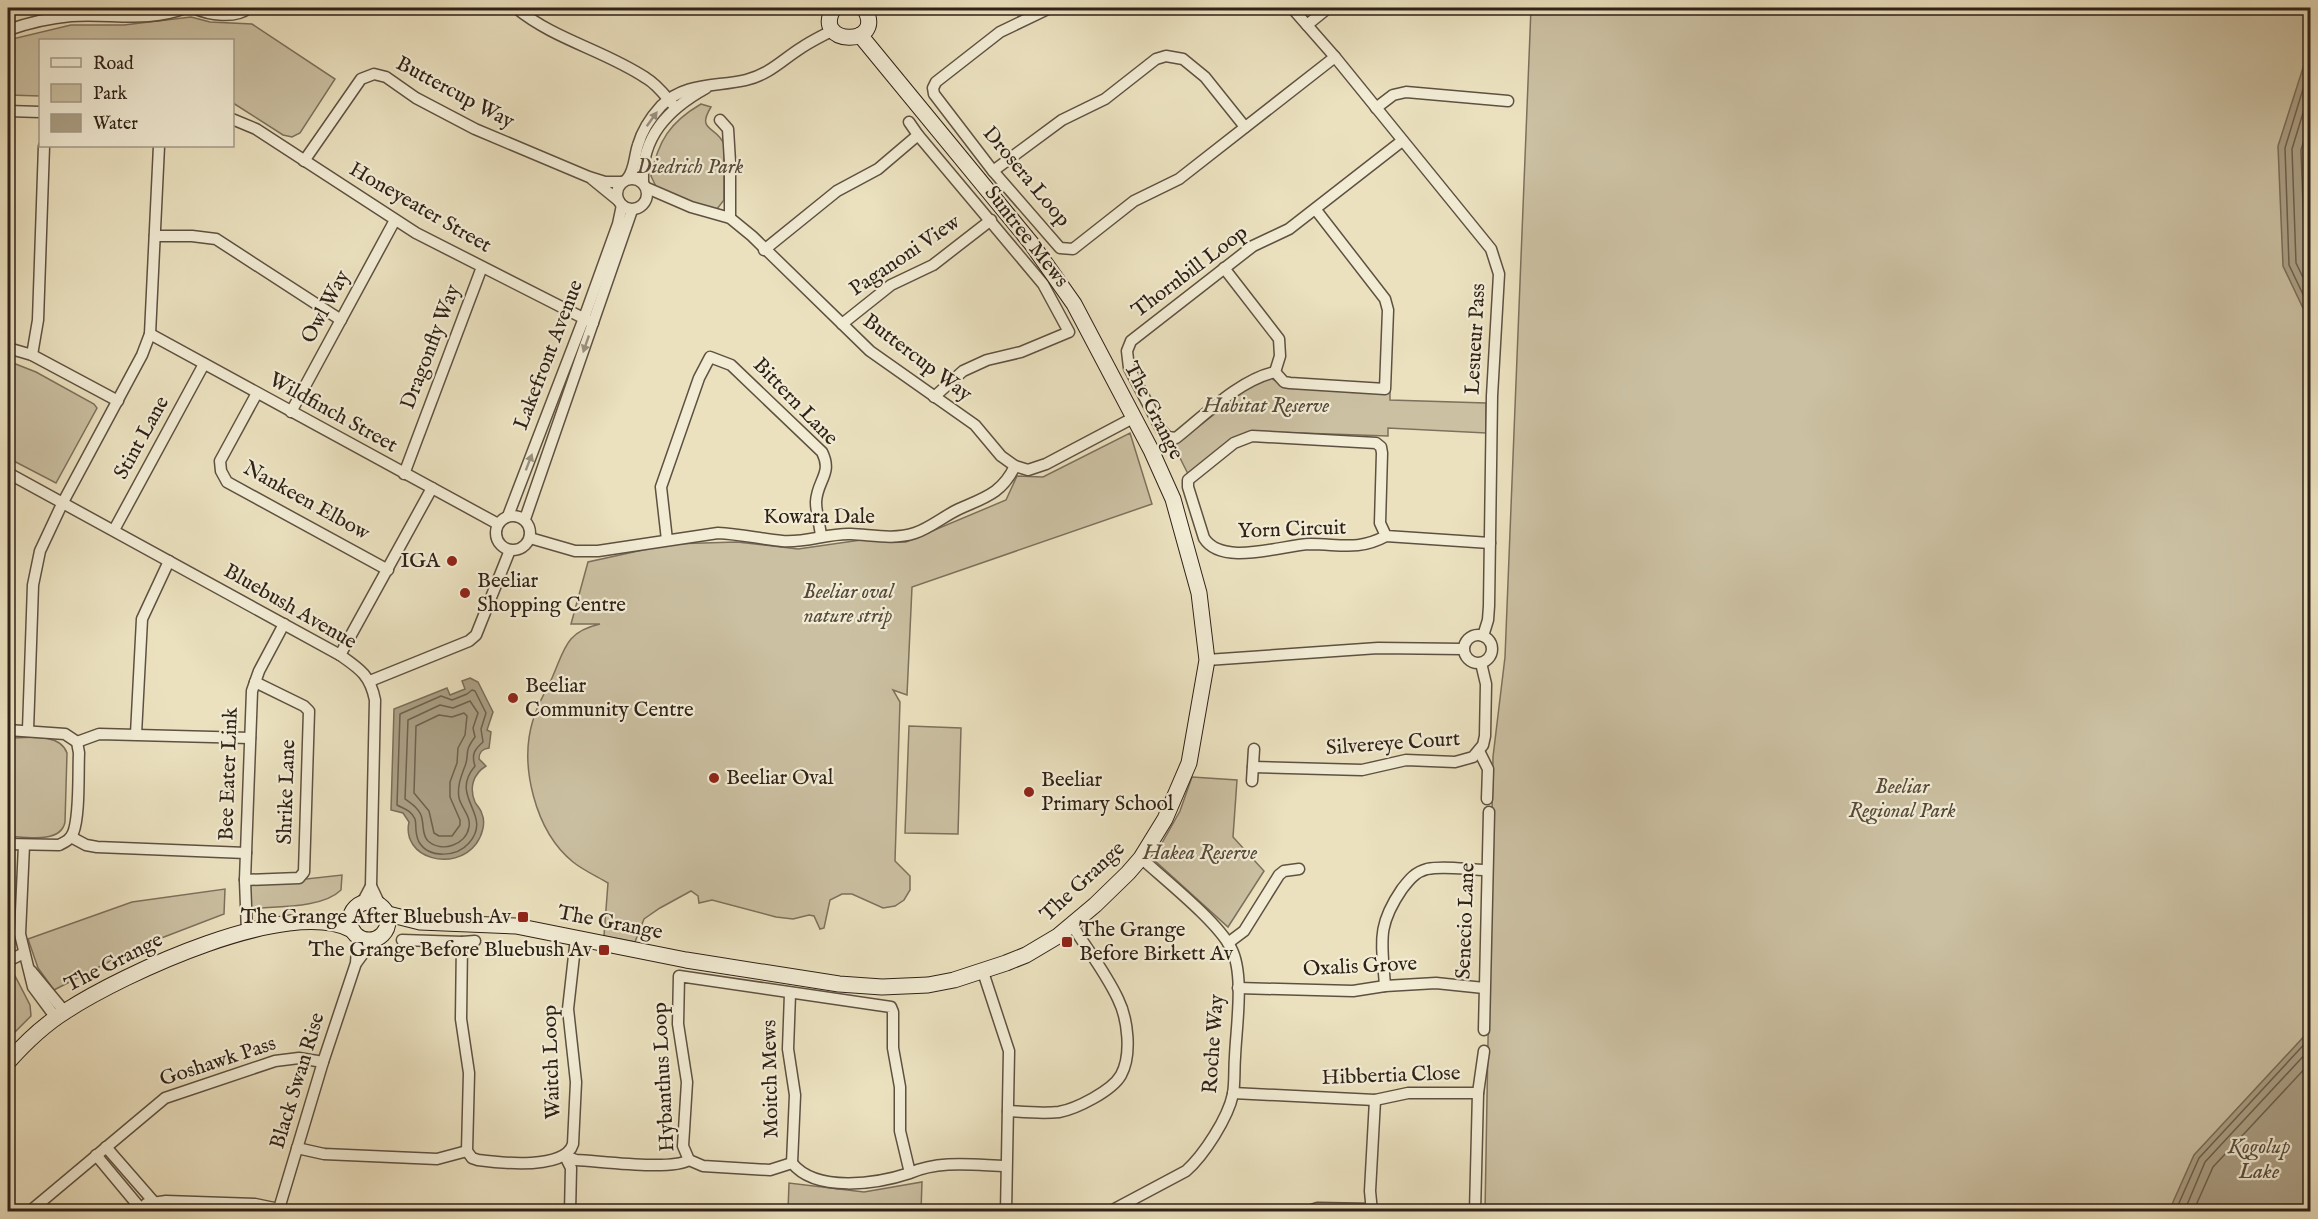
<svg xmlns="http://www.w3.org/2000/svg" width="2318" height="1219" viewBox="0 0 2318 1219" font-family="'IM FELL English',serif">
<rect width="100%" height="100%" fill="#ebe1bf"/>
<filter id="stains"><feTurbulence type="fractalNoise" baseFrequency=".00333" numOctaves="4"/><feColorMatrix values="0 0 0 0 .2 0 0 0 0 .09 0 0 0 0 .02 0 0 0 .5 -.17"/></filter>
<radialGradient id="worn" r=".72"><stop offset=".6" stop-color="#630" stop-opacity="0"/><stop offset="1" stop-color="#630" stop-opacity=".3"/></radialGradient>
<g fill="#cbc0a2" stroke="#7d705c" stroke-width="1.5">
<polygon points="1531,8 2310,8 2310,1211 1485,1212 1493,757 1505,657"/>
<polygon points="191,17 210,22 252,24 335,79 300,133 292,137 283,135 233,103 232,40 40,40 40,96 8,95 8,40 71,25 124,25"/>
<path d="M701,104L711,107C696,131 716,126 724,144V200L717,209L659,193L651,176C658,141 670,122 701,104Z"/>
<polygon points="8,361 36,372 94,404 97,408 56,483 8,458"/>
<polygon points="1271,378 1286,388 1390,392 1390,400 1486,403 1486,433 1388,428 1388,436 1267,432 1243,435 1188,474 1174,446 1259,379"/>
<path d="M1130,433L1152,504L912,587L907,695L893,690L900,702L895,861L910,876V890L904,900L895,906L883,908L852,894H842L830,900L824,928L820,929L814,916L809,915L793,919L776,917L712,900L699,903L698,896L691,891L660,908L644,919L635,942L604,936L608,883C596,876 583,870 573,862C535,831 519,765 533,720C537,705 546,691 552,678C565,649 565,632 600,624H571L588,562L670,544L737,542L798,549L861,540L906,542L1006,500L1017,476L1043,477Z"/>
<polygon points="909,726 961,728 958,834 905,833"/>
<path d="M8,738C26,738 60,732 67,753L65,822C61,844 25,837 8,836Z"/>
<polygon points="1192,777 1237,780 1233,837 1264,871 1228,927 1153,859 1180,811"/>
<path d="M342,875L341,890C322,909 274,906 247,909L246,889L251,885Z"/>
<polygon points="225,889 224,914 138,947 54,990 38,968 28,939 132,902"/>
<polygon points="8,970 12,970 30,1005 31,1016 8,1039"/>
<polygon points="922,1182 921,1211 788,1211 789,1183 864,1192"/>
</g>
<g fill="#aba086" stroke="#796d5a" stroke-width="1.5">
<polygon points="2310,46 2310,323 2283,266 2278,146"/>
<path d="M470,678L478,682L493,712L487,730L491,732L489,748C482,749 479,752 479,759L486,766C473,774 469,788 475,802C477,806 481,809 482,814C486,823 482,836 476,844C454,873 401,858 409,822L403,813L391,810L394,709L447,688L450,695L465,689L462,681Z"/>
<polygon points="2310,1030 2310,1211 2169,1211 2194,1155"/>
</g>
<g fill="none" stroke-linecap="round" stroke-linejoin="round">
<g stroke="#6d604e" stroke-width="1.5">
<polyline points="2310,66 2285,148 2289,265 2310,309"/>
<polyline points="2310,90 2292,149 2296,263 2310,292"/>
<polyline points="2310,120 2301,150 2305,260 2310,272"/>
<path d="M472,690L475,691L486,713L481,729L483,742C475,749 471,754 475,766C448,798 494,814 469,843C457,857 429,859 419,842C414,832 417,826 415,819C411,810 404,809 397,805L400,714L441,696L452,700L467,694Z"/>
<path d="M470,701L478,713L473,728L475,737C463,753 470,753 465,766C461,777 457,786 459,798C462,809 471,816 469,827C466,845 442,853 428,841C422,835 424,827 422,819C421,810 412,804 405,799L408,720L440,705L453,708Z"/>
<polygon points="464,713 467,716 465,735 458,748 457,763 450,782 450,797 460,820 460,825 452,836 439,836 434,833 429,811 414,793 416,726 439,715 452,717"/>
<polyline points="2175,1212 2199,1158 2310,1038"/>
<polyline points="2184,1212 2205,1162 2310,1049"/>
<polyline points="2193,1212 2213,1167 2310,1063"/>
</g>
<defs>
<g id="street">
<path d="M194,8C209,15 235,19 249,8"/>
<path d="M516,8C555,40 604,50 646,78C658,85 666,97 675,107"/>
<polyline points="1050,8 1000,32 936,82 933,88 934,94 993,171 1060,248 1073,249 1134,201 1179,179 1335,57"/>
<polyline points="1292,8 1335,57 1491,249 1499,274 1492,396 1489,606 1488,620 1483,636"/>
<polyline points="1307,25 1328,8"/>
<path d="M8,30C28,23 49,18 71,16C109,13 149,23 185,8"/>
<polyline points="1376,108 1393,95 1406,92 1508,101"/>
<polyline points="8,111 40,112"/>
<polyline points="232,119 256,129 416,233 593,323"/>
<polyline points="720,120 728,129 730,162 730,218"/>
<polyline points="909,122 918,135"/>
<polyline points="304,161 361,79 374,74 386,77 416,98 475,129 589,177 605,182 622,182"/>
<polyline points="993,171 1062,120 1105,99 1156,59 1166,56 1183,59 1205,77 1245,127"/>
<circle cx="632" cy="194" r="15"/>
<polyline points="592,179 619,201"/>
<path d="M627,179C635,170 634,157 638,145C642,131 651,117 661,106C685,82 716,87 746,80C770,74 782,60 801,48C811,41 822,36 833,30"/>
<path d="M643,182C641,137 668,109 706,88"/>
<polyline points="647,188 691,207 730,218 752,236 870,351 975,425 1001,456 1015,466 1028,470 1046,464 1133,418"/>
<path d="M1316,210L1385,299L1388,310L1385,389L1290,383L1284,382L1275,372C1239,380 1205,415 1176,438L1168,437L1162,431L1129,368L1127,351L1131,341L1253,246L1289,229L1402,141"/>
<polyline points="155,236 192,236 216,239 341,320"/>
<polyline points="764,250 837,191 878,169 918,135 1043,284 1069,332 1021,352 987,360 963,371 934,397"/>
<polyline points="1224,268 1279,339 1280,356 1275,372"/>
<polyline points="842,324 891,285 933,265 991,220"/>
<polyline points="150,334 498,524"/>
<polyline points="8,348 32,355 118,401"/>
<polyline points="32,355 38,320 44,146"/>
<polyline points="257,393 220,461 221,471 227,482 388,570"/>
<polyline points="291,412 395,220"/>
<path d="M8,473L340,655C360,669 370,675 375,700L371,886L380,905"/>
<polyline points="404,474 482,267"/>
<circle cx="513" cy="533" r="17"/>
<polyline points="508,516 584,318 618,224 622,205"/>
<polyline points="525,519 632,210"/>
<polyline points="114,530 204,364"/>
<path d="M1386,536C1358,551 1340,544 1310,544C1282,545 1222,567 1204,538L1188,487V480L1234,443L1252,436L1376,443L1381,447L1382,453L1380,523L1386,536L1490,543"/>
<path d="M530,538L575,551H598L718,533C740,534 761,539 782,541C806,543 828,533 851,534C873,535 893,540 915,533C930,528 944,516 959,509C986,497 1002,493 1015,466"/>
<path d="M667,540L661,487L699,378L710,357L731,365L822,452C833,474 817,480 816,502C816,513 820,525 821,536"/>
<circle cx="1478" cy="649" r="14"/>
<polyline points="340,655 432,488"/>
<polyline points="1207,660 1378,648 1463,649"/>
<polyline points="370,681 469,641 476,635 510,550"/>
<path d="M8,730L65,734L77,742L79,753C78,773 80,816 73,833C70,840 65,842 59,845L8,844"/>
<polyline points="28,730 33,585 40,551 62,504 142,355 150,334 159,146"/>
<polyline points="136,734 142,619 169,561"/>
<polyline points="77,742 99,734 250,738"/>
<polyline points="1479,751 1488,769 1487,799"/>
<polyline points="1253,767 1362,770 1406,760 1455,762 1473,757 1483,745 1485,736 1486,684 1481,663"/>
<polyline points="1252,781 1254,749"/>
<polyline points="71,837 86,845 97,847 246,853"/>
<polyline points="24,845 20,934 33,987 56,1018"/>
<polyline points="245,880 299,878 304,872 309,711 304,706 255,682"/>
<polyline points="362,903 371,886"/>
<polyline points="247,932 245,880 252,691 259,671 284,624"/>
<path d="M402,940L462,942L461,1019L469,1073L467,1151L472,1158L478,1160C501,1163 565,1170 573,1144L576,1082L568,1009L576,938"/>
<polyline points="462,942 475,941"/>
<polyline points="1228,943 1244,931 1279,875 1284,871 1299,869"/>
<polyline points="8,961 24,953"/>
<polyline points="357,962 373,940"/>
<polyline points="31,971 64,1011"/>
<polyline points="983,972 1009,1051 1006,1212"/>
<path d="M1385,986C1382,942 1376,927 1402,889C1409,880 1415,872 1427,869C1445,865 1468,870 1487,870"/>
<polyline points="1238,988 1353,991 1385,986 1436,983 1484,988"/>
<polyline points="790,994 788,1049 795,1095 792,1163"/>
<polyline points="1484,1030 1489,812"/>
<polyline points="1233,1093 1375,1100 1408,1093 1478,1093"/>
<path d="M1008,1111C1024,1112 1042,1114 1059,1112C1076,1109 1112,1091 1121,1075C1132,1055 1128,1019 1118,999C1106,973 1087,949 1072,925"/>
<polyline points="106,1147 154,1202"/>
<polyline points="297,1148 324,1154 437,1159 467,1151"/>
<polyline points="96,1155 141,1209"/>
<path d="M565,1156L576,1160C600,1161 671,1171 689,1160"/>
<polyline points="565,1156 571,1168 570,1212"/>
<path d="M910,1173C877,1184 816,1193 792,1163L770,1170L703,1166L689,1160L683,1146L687,1082L678,1024L679,976L891,1007L893,1012V1048L900,1087V1131L910,1173C940,1160 973,1165 1006,1166"/>
<polyline points="29,1212 165,1098 275,1061 299,1058 323,1062"/>
<polyline points="139,1212 146,1204 166,1201 255,1204 279,1209"/>
<polyline points="278,1212 323,1062 356,963 358,936"/>
<path d="M1109,1212L1186,1171C1204,1155 1228,1118 1233,1094C1235,1082 1234,1069 1235,1057C1236,1028 1245,974 1231,948C1217,921 1165,880 1141,858"/>
<polyline points="1306,1212 1317,1208 1370,1209"/>
<polyline points="1372,1212 1370,1191 1375,1100"/>
<polyline points="1475,1212 1478,1093 1484,1051"/>
</g>
<g id="secondary">
<path d="M834,8C810,46 888,48 864,8"/>
<circle cx="369" cy="921" r="19"/>
<polyline points="388,914 420,922 516,926 686,960 839,984 882,987 928,985 954,980 1006,963 1026,955 1058,936 1095,905 1128,873 1141,858 1165,819 1189,763 1207,660 1199,593 1173,499 1151,450 1074,304 1031,243 860,35"/>
<path d="M8,1062C24,1044 45,1024 66,1011C123,974 289,896 352,930"/>
</g>
</defs>
<use href="#street" stroke="#5e5141" stroke-width="13"/>
<use href="#secondary" stroke="#2f2117" stroke-width="17"/>
<use href="#street" stroke="#f2ecd5" stroke-width="10"/>
<use href="#secondary" stroke="#f2ecd5" stroke-width="15"/>
</g>
<defs><path id="oneway-solid" d="M-6-.8H1V-3.2L6.5 0L1 3.2V.8H-6Z" transform="scale(1.5)"/></defs>
<g fill="#9a9180">
<use href="#oneway-solid" transform="translate(652 119) rotate(-54)"/>
<use href="#oneway-solid" transform="translate(586 344) rotate(109)"/>
<use href="#oneway-solid" transform="translate(529 462) rotate(-69)"/>
</g>
<g fill="#8f2418" stroke="#f2ecd5" stroke-width="2">
<circle cx="452" cy="561" r="6"/>
<circle cx="465" cy="593" r="6"/>
<circle cx="513" cy="698" r="6"/>
<circle cx="714" cy="778" r="6"/>
<circle cx="1029" cy="792" r="6"/>
<rect x="517" y="911" width="12" height="12" rx="3"/>
<rect x="1061" y="936" width="12" height="12" rx="3"/>
<rect x="598" y="944" width="12" height="12" rx="3"/>
</g>
<g text-anchor="middle" dominant-baseline="central" stroke-width="4.5" stroke-linejoin="round" paint-order="stroke">
<g font-size="21" fill="#2f2117" stroke="#f2ecd5">
<text transform="translate(455 93) rotate(28)">Buttercup Way</text>
<text transform="translate(1026 177) rotate(50)">Drosera Loop</text>
<text transform="translate(420 208) rotate(30)">Honeyeater Street</text>
<text transform="translate(1026 237) rotate(52)">Suntree Mews</text>
<text transform="translate(905 256) rotate(-34)">Paganoni View</text>
<text transform="translate(1190 272) rotate(-37)">Thornbill Loop</text>
<text transform="translate(326 307) rotate(-62)">Owl Way</text>
<text transform="translate(1476 339) rotate(-87)">Lesueur Pass</text>
<text transform="translate(431 347) rotate(-69)">Dragonfly Way</text>
<text transform="translate(549 355) rotate(-69)">Lakefront Avenue</text>
<text transform="translate(917 358) rotate(37)">Buttercup Way</text>
<text transform="translate(795 402) rotate(46)">Bittern Lane</text>
<text transform="translate(1153 411) rotate(63)">The Grange</text>
<text transform="translate(333 413) rotate(29)">Wildfinch Street</text>
<text transform="translate(142 438) rotate(-61)">Stint Lane</text>
<text transform="translate(306 501) rotate(29)">Nankeen Elbow</text>
<text x="819" y="517">Kowara Dale</text>
<text transform="translate(1292 530) rotate(-2)">Yorn Circuit</text>
<text transform="translate(290 607) rotate(30)">Bluebush Avenue</text>
<text transform="translate(1393 744) rotate(-4)">Silvereye Court</text>
<text transform="translate(229 774) rotate(-88)">Bee Eater Link</text>
<text transform="translate(287 792) rotate(-88)">Shrike Lane</text>
<text transform="translate(1083 882) rotate(-43)">The Grange</text>
<text transform="translate(1466 921) rotate(-88)">Senecio Lane</text>
<text transform="translate(610 923) rotate(11)">The Grange</text>
<text transform="translate(114 963) rotate(-27)">The Grange</text>
<text transform="translate(1360 967) rotate(-3)">Oxalis Grove</text>
<text transform="translate(1214 1044) rotate(-86)">Roche Way</text>
<text transform="translate(218 1062) rotate(-18)">Goshawk Pass</text>
<text transform="translate(552 1062) rotate(-92)">Waitch Loop</text>
<text transform="translate(1391 1076) rotate(-2)">Hibbertia Close</text>
<text transform="translate(664 1077) rotate(-93)">Hybanthus Loop</text>
<text transform="translate(771 1079) rotate(-91)">Moitch Mews</text>
<text transform="translate(298 1081) rotate(-73)">Black Swan Rise</text>
</g>
<g font-size="21" font-style="italic" fill="#56493a" stroke="#f2ecd5">
<text x="690" y="167">Diedrich Park</text>
<text x="1266" y="406">Habitat Reserve</text>
<text x="848" y="592">Beeliar oval<tspan x="848" dy="24">nature strip</tspan></text>
<text x="1902" y="787">Beeliar<tspan x="1902" dy="24">Regional Park</tspan></text>
<text x="1200" y="853">Hakea Reserve</text>
</g>
<g font-size="21" fill="#2f2117" stroke="#f2ecd5" text-anchor="start">
<text x="440" y="561" text-anchor="end">IGA</text>
<text x="477" y="581">Beeliar<tspan x="477" dy="24">Shopping Centre</tspan></text>
<text x="525" y="686">Beeliar<tspan x="525" dy="24">Community Centre</tspan></text>
<text x="726" y="778">Beeliar Oval</text>
<text x="1041" y="780">Beeliar<tspan x="1041" dy="24">Primary School</tspan></text>
<text x="511" y="917" text-anchor="end">The Grange After Bluebush Av</text>
<text x="1079" y="930">The Grange<tspan x="1079" dy="24">Before Birkett Av</tspan></text>
<text x="592" y="950" text-anchor="end">The Grange Before Bluebush Av</text>
</g>
<g font-size="22" font-style="italic" fill="#5a4d3e" stroke="#f2ecd5">
<text x="2259" y="1147">Kogolup<tspan x="2259" dy="25">Lake</tspan></text>
</g>
</g>
<rect width="2318" height="1219" fill="none" stroke="#ebe1bf" stroke-width="30"/>
<rect x="9" y="9" width="2300" height="1201" fill="none" stroke="#2f2117" stroke-width="3"/>
<rect x="15" y="15" width="2288" height="1189" fill="none" stroke="#2f2117" stroke-width="1.5"/>
<rect x="39" y="39" width="195" height="108" fill="#f2ecd5" stroke="#a49b89" stroke-width="1.5"/>
<rect x="51" y="58" width="30" height="9" fill="#f2ecd5" stroke="#a49b89" stroke-width="1.5"/>
<text x="93" y="69" font-size="18" fill="#2f2117">Road</text>
<rect x="51" y="84" width="30" height="18" fill="#cbc0a2" stroke="#a49b89" stroke-width="1.5"/>
<text x="93" y="99" font-size="18" fill="#2f2117">Park</text>
<rect x="51" y="114" width="30" height="18" fill="#aba086" stroke="#a49b89" stroke-width="1.5"/>
<text x="93" y="129" font-size="18" fill="#2f2117">Water</text>
<rect width="100%" height="100%" filter="url(#stains)"/>
<rect width="100%" height="100%" fill="url(#worn)"/>
</svg>
